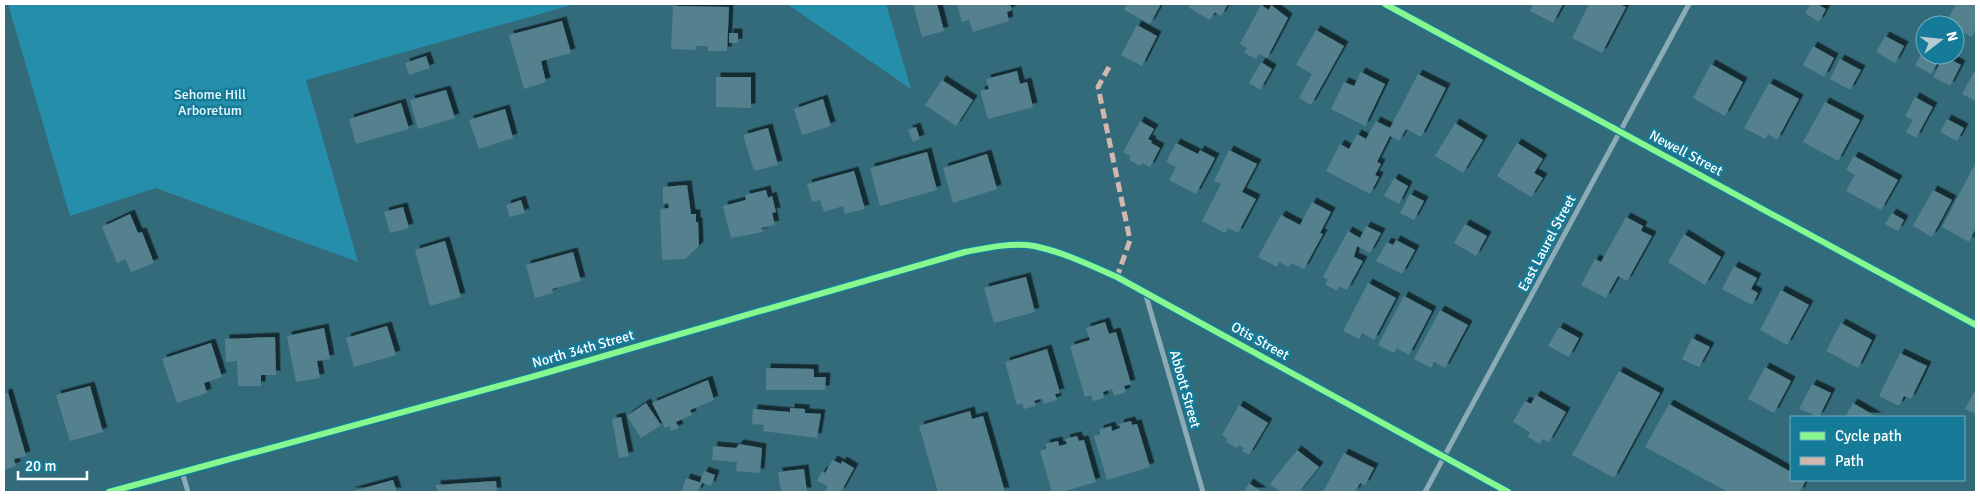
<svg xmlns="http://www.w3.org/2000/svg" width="1980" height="496" viewBox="0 0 1980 496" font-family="Signika,sans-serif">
<defs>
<filter id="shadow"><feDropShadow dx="4.5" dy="-4.5" stdDeviation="0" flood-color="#0009"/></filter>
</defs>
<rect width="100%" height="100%" fill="#336b7b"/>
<g fill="#258fab">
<polygon points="8,4 575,4 306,80 358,262 156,188 70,216"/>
<polygon points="787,4 886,4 911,89"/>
</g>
<g fill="#55808d" filter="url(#shadow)">
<polygon points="913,4 937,4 944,31 922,37"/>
<polygon points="957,4 1010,4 1012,10 1007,12 1009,21 973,32 969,20 962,22"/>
<polygon points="1127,4 1161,4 1150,24 1124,10"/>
<polygon points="1190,4 1228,4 1221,16 1215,12 1210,20 1188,7"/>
<polygon points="1533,4 1563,4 1553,23 1530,11"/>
<polygon points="1589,4 1619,4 1626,7 1602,53 1572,38"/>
<polygon points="1811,4 1817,4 1826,9 1819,22 1805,13"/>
<polygon points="1956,4 1976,4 1976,28 1972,37 1955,28 1955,25 1946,23"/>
<polygon points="1261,5 1269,10 1271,5 1288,18 1267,58 1259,54 1256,59 1244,53 1247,48 1240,44"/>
<polygon points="673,6 729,7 727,51 708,51 708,46 696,46 696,50 671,49"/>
<polygon points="562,21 571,53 541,61 546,82 524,89 509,35"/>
<polygon points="1137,25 1157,36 1142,66 1121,55"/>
<polygon points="1316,30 1344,46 1311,105 1299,98 1312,74 1296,65"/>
<rect x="729" y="33" width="9" height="10"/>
<polygon points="1885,36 1904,46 1895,63 1876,52"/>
<polygon points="1813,46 1834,58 1824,77 1803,65"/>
<polygon points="1925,48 1925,55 1934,55 1940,59 1931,74 1915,65"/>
<polygon points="426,56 430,68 409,75 405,63"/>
<polygon points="1944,56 1961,65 1950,86 1933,77"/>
<polygon points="1840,59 1861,70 1850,90 1830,79"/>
<polygon points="1261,62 1272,69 1260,90 1249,83"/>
<polygon points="1711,64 1743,82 1725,116 1693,98"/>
<polygon points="1017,71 1020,84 1027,82 1033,107 988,119 980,91 989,89 986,79"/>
<polygon points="1361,72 1385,84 1365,126 1331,109 1344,82 1354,86"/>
<polygon points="1974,72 1976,73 1976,101 1962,94"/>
<polygon points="1418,74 1446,88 1421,137 1406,129 1399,141 1390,136 1377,162 1381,164 1375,175 1379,177 1370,194 1326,171 1340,144 1349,149 1357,134 1366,139 1376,121 1390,128"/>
<polygon points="716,77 751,77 751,108 716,107"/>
<polygon points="942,80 973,100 956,126 925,105"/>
<polygon points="1769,83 1799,99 1777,140 1768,134 1765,139 1744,128"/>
<polygon points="446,90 455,118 418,129 410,100"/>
<polygon points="1915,97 1933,107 1916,138 1906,132 1913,120 1905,116"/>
<polygon points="823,99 831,126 802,135 794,109"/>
<polygon points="1825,102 1860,120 1838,161 1803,142"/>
<polygon points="401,103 409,129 356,144 349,119"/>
<polygon points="505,109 513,138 479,149 469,120"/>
<polygon points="1947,119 1964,128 1957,141 1940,132"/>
<polygon points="1140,121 1154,129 1148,139 1152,141 1151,143 1160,148 1150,167 1142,163 1140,166 1129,160 1131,156 1123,152"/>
<polygon points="1455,123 1483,140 1463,173 1435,156"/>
<polygon points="916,127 920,139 913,142 908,130"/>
<polygon points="768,128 778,165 754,171 743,135"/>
<polygon points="1176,143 1198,154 1200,150 1215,158 1196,194 1169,180 1176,167 1166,162"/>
<polygon points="1517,143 1543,159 1534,173 1543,178 1531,197 1497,176"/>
<polygon points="1229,150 1257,164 1242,192 1256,199 1238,233 1228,228 1225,233 1202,221 1221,184 1214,181"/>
<polygon points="927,152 937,190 880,206 870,168"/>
<polygon points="987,154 997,189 953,203 943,168"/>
<polygon points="1854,156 1898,180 1881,210 1846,191 1855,175 1846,170"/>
<polygon points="1976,162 1976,228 1969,242 1942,227"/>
<polygon points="854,171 865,209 845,214 843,206 824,212 820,200 812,202 807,184"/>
<polygon points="1394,178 1408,186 1399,204 1384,196"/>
<polygon points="687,185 691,214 696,214 696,222 698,222 699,246 685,259 662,260 660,209 669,208 668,203 663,204 663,187"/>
<polygon points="766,190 768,198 772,196 776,212 772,213 775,225 761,228 763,232 731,238 723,206 746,200 745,195"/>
<polygon points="1933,190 1952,200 1932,237 1913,226"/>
<polygon points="1410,194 1424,201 1414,220 1400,213"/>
<polygon points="521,200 525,213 510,217 506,205"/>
<polygon points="1312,202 1331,212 1320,233 1323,234 1304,269 1291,263 1289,267 1279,262 1277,267 1258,257 1281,215 1300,225"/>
<polygon points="403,207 409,228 390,233 384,212"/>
<polygon points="1892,213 1904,220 1898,231 1885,224"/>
<polygon points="130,214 138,233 142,232 154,263 131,272 125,259 117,263 102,227"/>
<polygon points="1626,217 1643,226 1641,231 1652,236 1627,281 1618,276 1606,298 1581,285 1595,259 1601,262"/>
<polygon points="1465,224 1487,236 1476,256 1454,243"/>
<polygon points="1366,226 1381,233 1370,253 1357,246 1354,257 1363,261 1347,290 1339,286 1337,291 1325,284 1328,280 1323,277 1348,231 1360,238"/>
<polygon points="1684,234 1721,257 1705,285 1668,262"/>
<polygon points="1396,240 1415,250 1402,274 1376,261 1387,242 1393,245"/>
<polygon points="445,241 461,297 430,306 415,250"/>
<polygon points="573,252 581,281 552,289 553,293 535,298 526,265"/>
<polygon points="1734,266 1757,278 1751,289 1758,293 1752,305 1722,289"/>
<polygon points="1026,277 1035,312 994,323 984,288"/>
<polygon points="1368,283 1396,298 1374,340 1362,333 1359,339 1343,331"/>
<polygon points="1781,290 1809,305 1787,345 1760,330"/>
<polygon points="1404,296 1432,311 1409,355 1397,348 1394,353 1378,345"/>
<polygon points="1440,310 1468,325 1445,368 1434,362 1431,368 1414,359"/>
<polygon points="1105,322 1109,334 1116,332 1131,384 1124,386 1126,392 1114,396 1112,389 1103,392 1104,398 1093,401 1091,395 1085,397 1070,346 1090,340 1086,328"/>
<polygon points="1841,323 1872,340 1858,368 1826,351"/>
<polygon points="387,326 396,355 354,367 346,338"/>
<polygon points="1559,327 1579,338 1569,357 1548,346"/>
<polygon points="324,328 330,359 317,361 320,378 296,382 287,336"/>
<polygon points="275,337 276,375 261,375 261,386 238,386 237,361 226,362 225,339"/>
<polygon points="1692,338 1710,347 1699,367 1682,359"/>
<polygon points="211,343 222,377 204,383 207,393 177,403 162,359"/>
<polygon points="1047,349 1060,393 1055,394 1057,400 1044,404 1042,398 1034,401 1036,406 1024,409 1022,403 1017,405 1005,362"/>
<polygon points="1900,353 1927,366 1911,399 1904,396 1899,406 1879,396"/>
<polygon points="1765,367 1791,381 1774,413 1748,399"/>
<polygon points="766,368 814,369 814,377 826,377 825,390 766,390"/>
<polygon points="1619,371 1660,393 1614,478 1572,455"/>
<polygon points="708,380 714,400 690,410 692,415 676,422 679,428 671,431 670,426 665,428 652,403"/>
<polygon points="1812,384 1831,393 1819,417 1799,409"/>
<polygon points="90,386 103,432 70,441 56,395"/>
<polygon points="1976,389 1976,414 1965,409"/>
<polygon points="8,393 26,456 14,459 16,466 4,470 4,394"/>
<polygon points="1536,395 1566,412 1549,442 1543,439 1540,444 1528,437 1530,432 1513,422 1525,401 1531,404"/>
<polygon points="646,403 661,425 641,438 627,416"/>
<polygon points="1853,403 1877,417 1845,417"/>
<polygon points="1669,404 1791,472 1791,480 1806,480 1800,492 1728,492 1645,447"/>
<polygon points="1239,405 1268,423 1249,455 1242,451 1244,448 1239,445 1237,448 1226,442 1228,439 1222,435"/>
<polygon points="790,408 805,409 805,413 821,414 817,438 763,431 764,425 752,424 753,409 790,412"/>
<polygon points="970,411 972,419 983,416 1005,492 938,492 919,426"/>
<polygon points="621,417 629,456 619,458 612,419"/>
<polygon points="1131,421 1132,425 1137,424 1150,467 1107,480 1094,436 1100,434 1099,430 1111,426 1112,431 1120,428 1119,424"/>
<polygon points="1077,436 1079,441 1084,440 1096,482 1062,492 1052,492 1040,451 1046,449 1045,444 1058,441 1059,446 1067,444 1065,439"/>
<polygon points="739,444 762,448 760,473 736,471 737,462 712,460 713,446 736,448"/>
<polygon points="1297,450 1319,467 1299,492 1280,492 1270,484"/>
<polygon points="1344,453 1374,468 1365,485 1360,483 1355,492 1323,492"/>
<polygon points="833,460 841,464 842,461 854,468 841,492 824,492 828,486 817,481 822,471 825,473"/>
<polygon points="804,469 807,492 781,492 778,472"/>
<polygon points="704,471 715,475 711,486 700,482"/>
<polygon points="686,478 702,483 698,492 681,492"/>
<polygon points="393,480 397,492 349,492"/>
<polygon points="496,481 497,492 437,492 436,485"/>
<polygon points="1249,483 1262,492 1243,492"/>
</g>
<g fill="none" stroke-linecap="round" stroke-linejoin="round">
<g stroke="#8bacb6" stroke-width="5">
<polyline points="1385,4 1976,325"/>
<polyline points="1145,292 1203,492"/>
<polyline points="182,472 188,492"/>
<path d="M109,492L535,376L965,252C986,248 1013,242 1034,246C1063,252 1090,265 1117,277L1508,492"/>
<polyline points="1425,492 1689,4"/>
</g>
<polyline stroke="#d1b7ad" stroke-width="5" stroke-dasharray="10 5" stroke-linecap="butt" points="1109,67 1098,87 1130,240 1117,277"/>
<defs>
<g id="cycleway">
<polyline points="1385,4 1976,325"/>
<path d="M109,492L535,376L965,252C986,248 1013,242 1034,246C1063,252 1090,265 1117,277L1508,492"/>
</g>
</defs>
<use href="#cycleway" stroke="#167b98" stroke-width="9"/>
<use href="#cycleway" stroke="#87f88f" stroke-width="6"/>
</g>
<g text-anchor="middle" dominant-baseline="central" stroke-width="5" stroke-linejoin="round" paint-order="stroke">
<g font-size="14" fill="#eafafe" stroke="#167b98">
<text x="210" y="94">Sehome Hill<tspan x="210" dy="16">Arboretum</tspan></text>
</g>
<g font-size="14" fill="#fff" stroke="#167b98">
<text transform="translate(1686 153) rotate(28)">Newell Street</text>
<text transform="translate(1547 243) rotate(-62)">East Laurel Street</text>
<text transform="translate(1260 341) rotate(29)">Otis Street</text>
<text transform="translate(583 349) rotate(-16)">North 34th Street</text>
<text transform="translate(1185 389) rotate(74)">Abbott Street</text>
</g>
</g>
<rect width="1980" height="496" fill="none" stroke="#ffffff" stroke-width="10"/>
<rect x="1790" y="416" width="175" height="65" fill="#167b98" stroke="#73b0c1"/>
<rect x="1800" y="432" width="25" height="8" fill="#87f88f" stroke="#73b0c1"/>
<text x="1835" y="441" font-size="15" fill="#ffffff">Cycle path</text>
<rect x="1800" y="457" width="25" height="8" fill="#d1b7ad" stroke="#73b0c1"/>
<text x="1835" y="466" font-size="15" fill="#ffffff">Path</text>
<g transform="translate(1940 40) rotate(74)"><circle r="24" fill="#167b98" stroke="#73b0c1"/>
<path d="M0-4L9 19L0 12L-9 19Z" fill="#b8cbd1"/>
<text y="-8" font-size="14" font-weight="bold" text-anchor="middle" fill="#ffffff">N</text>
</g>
<path d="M18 471v8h69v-8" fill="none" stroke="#ffffff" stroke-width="2.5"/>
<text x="25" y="471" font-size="15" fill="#ffffff" stroke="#167b98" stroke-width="4" paint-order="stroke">20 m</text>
</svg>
